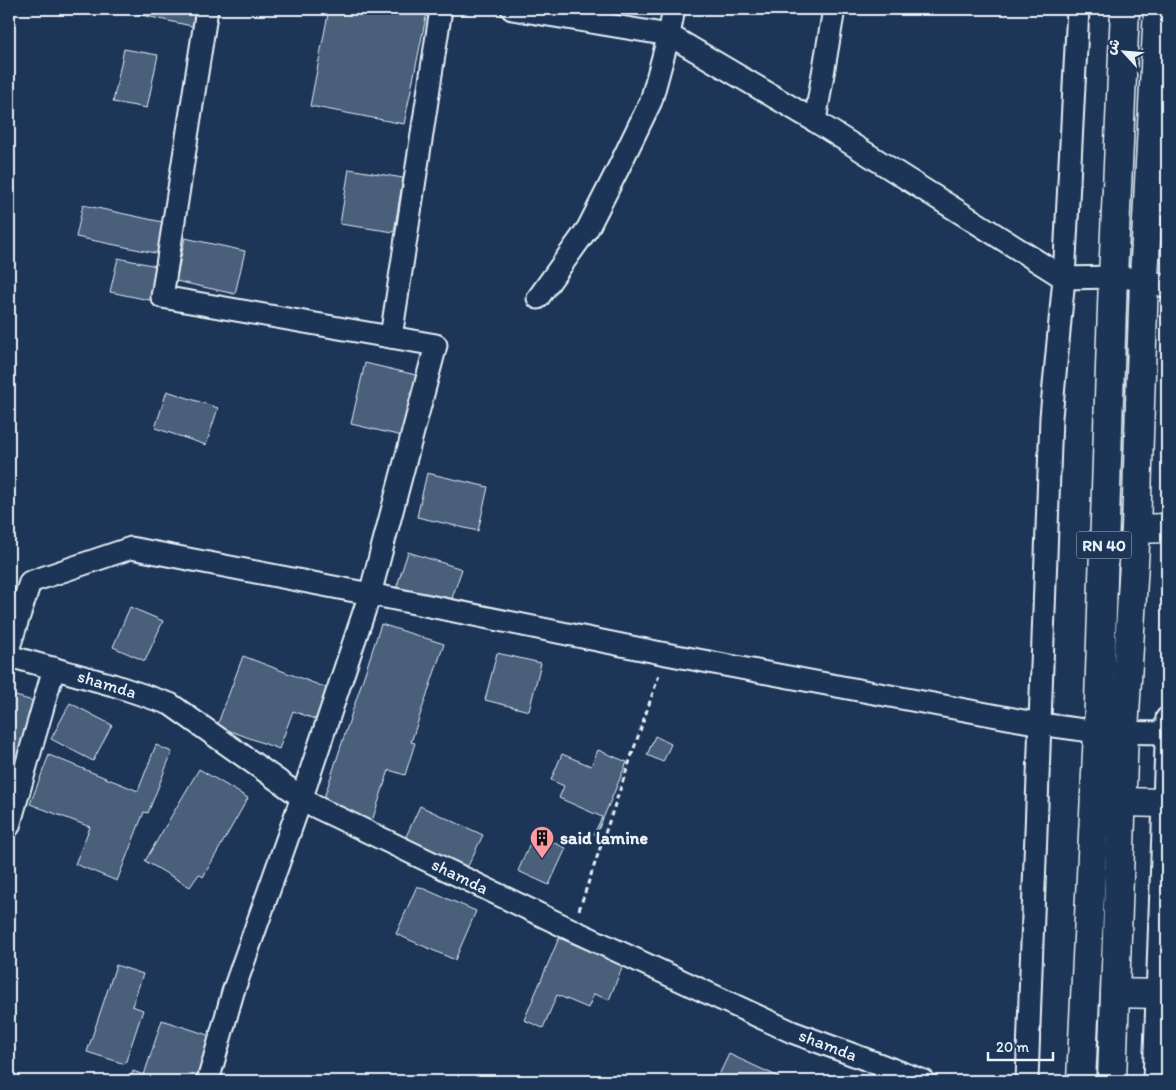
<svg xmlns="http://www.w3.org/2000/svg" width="1176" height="1090" viewBox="0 0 1176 1090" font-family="Itim,'Playpen Sans Arabic',sans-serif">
<rect width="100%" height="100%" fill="#1d3557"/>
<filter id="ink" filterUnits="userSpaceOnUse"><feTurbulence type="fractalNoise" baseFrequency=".02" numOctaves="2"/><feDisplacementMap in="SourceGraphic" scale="10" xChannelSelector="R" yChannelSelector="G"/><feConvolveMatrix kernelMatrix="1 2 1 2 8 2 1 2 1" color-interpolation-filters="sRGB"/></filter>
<g filter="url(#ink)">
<g fill="#495e7a" stroke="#e8f1f8">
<polygon points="9,9 14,9 11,30 9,29"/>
<polygon points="128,9 200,9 196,27 128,12"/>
<polygon points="329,9 409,9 427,12 404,124 310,106"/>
<polygon points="124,49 158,55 147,108 113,102"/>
<polygon points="349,169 403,178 394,232 340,224"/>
<polygon points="83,205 167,223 160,254 76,237"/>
<polygon points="185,238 245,251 235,294 176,281"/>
<polygon points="118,258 161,267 154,301 110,292"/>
<polygon points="365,363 416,375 402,436 351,424"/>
<polygon points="167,391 218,408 206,445 155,428"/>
<polygon points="427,473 488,487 478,531 417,517"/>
<polygon points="408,552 462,569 448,610 395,592"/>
<polygon points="130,607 163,621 145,661 113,647"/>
<polygon points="381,624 444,644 411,742 415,743 405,775 389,770 369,830 319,813"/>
<polygon points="497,653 541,663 529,711 485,700"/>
<polygon points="243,656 332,690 320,721 293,711 279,749 217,726"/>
<polygon points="9,694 36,702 21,756 9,753"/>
<polygon points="70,703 112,725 93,761 51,739"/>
<polygon points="655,736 671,744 663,762 647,755"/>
<polygon points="156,745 172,752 148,813 144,812 117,881 75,864 90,827 30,804 49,755 138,791"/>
<polygon points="598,750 627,762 596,835 594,834 602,817 559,798 564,786 551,780 562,754 591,766"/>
<polygon points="199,769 248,798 203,877 199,874 190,887 145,861"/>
<polygon points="420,806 483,835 465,872 403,843"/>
<polygon points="534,834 566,848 549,885 518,871"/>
<polygon points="417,886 476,911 455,960 396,934"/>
<polygon points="559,938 623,965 609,1000 594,994 588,1008 557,995 543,1028 524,1020"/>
<polygon points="116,965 143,974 132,1006 143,1010 125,1064 87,1052"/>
<polygon points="162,1020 214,1037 200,1081 129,1081 133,1071 144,1075"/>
<polygon points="729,1054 779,1077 777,1081 716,1081"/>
</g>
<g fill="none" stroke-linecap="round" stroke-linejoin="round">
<defs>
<g id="minor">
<polyline points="207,9 162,297 436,345 370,594 302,797 233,992 208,1081"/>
<polyline points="512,9 669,35 651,101 617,171 588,228 538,298"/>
<polyline points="674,9 669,35 815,121 1064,278 1113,277 1144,279 1167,287"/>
<polyline points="815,121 834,9"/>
<polyline points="391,337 441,9"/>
<polyline points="9,647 30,582 131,548 370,594 666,654 1040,724 1098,732 1167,733"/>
<polyline points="9,656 113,685 170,704 314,806 572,930 792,1032 924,1081"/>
<polyline points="9,826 54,668"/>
<polyline points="1027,1081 1051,417 1064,278 1078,9"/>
<polyline points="1154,1081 1167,718"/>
</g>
<g id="primary">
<polyline points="1136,529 1167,528"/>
<polyline points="1121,802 1164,803"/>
<polyline points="1115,993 1157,994"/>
<polyline points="1081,1081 1098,732 1113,277 1125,9"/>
<polyline points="1112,1081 1124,731 1136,529 1144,279 1158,9"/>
</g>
</defs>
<use href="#minor" stroke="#e8f1f8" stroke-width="25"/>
<use href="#primary" stroke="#e8f1f8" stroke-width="31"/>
<polyline stroke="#e8f1f8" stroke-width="3" stroke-dasharray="5 4" stroke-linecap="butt" points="579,910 659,675"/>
<use href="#minor" stroke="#1d3557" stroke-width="21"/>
<use href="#primary" stroke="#1d3557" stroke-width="28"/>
</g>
</g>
<defs>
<symbol id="building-pin" viewBox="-11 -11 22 30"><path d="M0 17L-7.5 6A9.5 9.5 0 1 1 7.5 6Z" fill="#ff9aa2" stroke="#1d3557"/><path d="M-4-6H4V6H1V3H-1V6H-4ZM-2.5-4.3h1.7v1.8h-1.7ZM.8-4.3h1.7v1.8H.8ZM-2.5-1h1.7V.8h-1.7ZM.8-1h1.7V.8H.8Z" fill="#111"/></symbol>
</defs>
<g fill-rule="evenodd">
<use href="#building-pin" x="528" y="824" width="28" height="38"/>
</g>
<g text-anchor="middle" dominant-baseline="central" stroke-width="4.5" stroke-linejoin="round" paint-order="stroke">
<rect fill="#1d3557" stroke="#abb9c8" stroke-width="1" x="1076.5" y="531.5" width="55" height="27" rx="4"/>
<g font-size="16" font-weight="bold" fill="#e8f1f8">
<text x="1104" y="545">RN 40</text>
</g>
<g font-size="18" fill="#e8f1f8" stroke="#1d3557">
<text transform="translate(107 684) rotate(17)">shamda</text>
<text transform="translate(460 876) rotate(26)">shamda</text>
<text transform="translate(828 1045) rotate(21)">shamda</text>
</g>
<g font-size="18" font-weight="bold" fill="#e8f1f8" stroke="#1d3557" text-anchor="start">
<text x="560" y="838">said lamine</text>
</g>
</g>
<rect width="1176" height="1090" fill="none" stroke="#1d3557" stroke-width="30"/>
<rect x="15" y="15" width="1146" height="1060" fill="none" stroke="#e8f1f8" stroke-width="2" filter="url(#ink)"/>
<g transform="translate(1124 52) rotate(296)" stroke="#1d3557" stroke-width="4" paint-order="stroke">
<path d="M0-4L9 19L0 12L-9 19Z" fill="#e8f1f8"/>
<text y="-8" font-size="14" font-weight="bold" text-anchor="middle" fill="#e8f1f8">ش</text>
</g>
<path d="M988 1052v8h65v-8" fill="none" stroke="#e8f1f8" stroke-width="2.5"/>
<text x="996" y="1052" font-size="15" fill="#e8f1f8" stroke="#1d3557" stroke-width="4" paint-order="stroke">20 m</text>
</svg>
